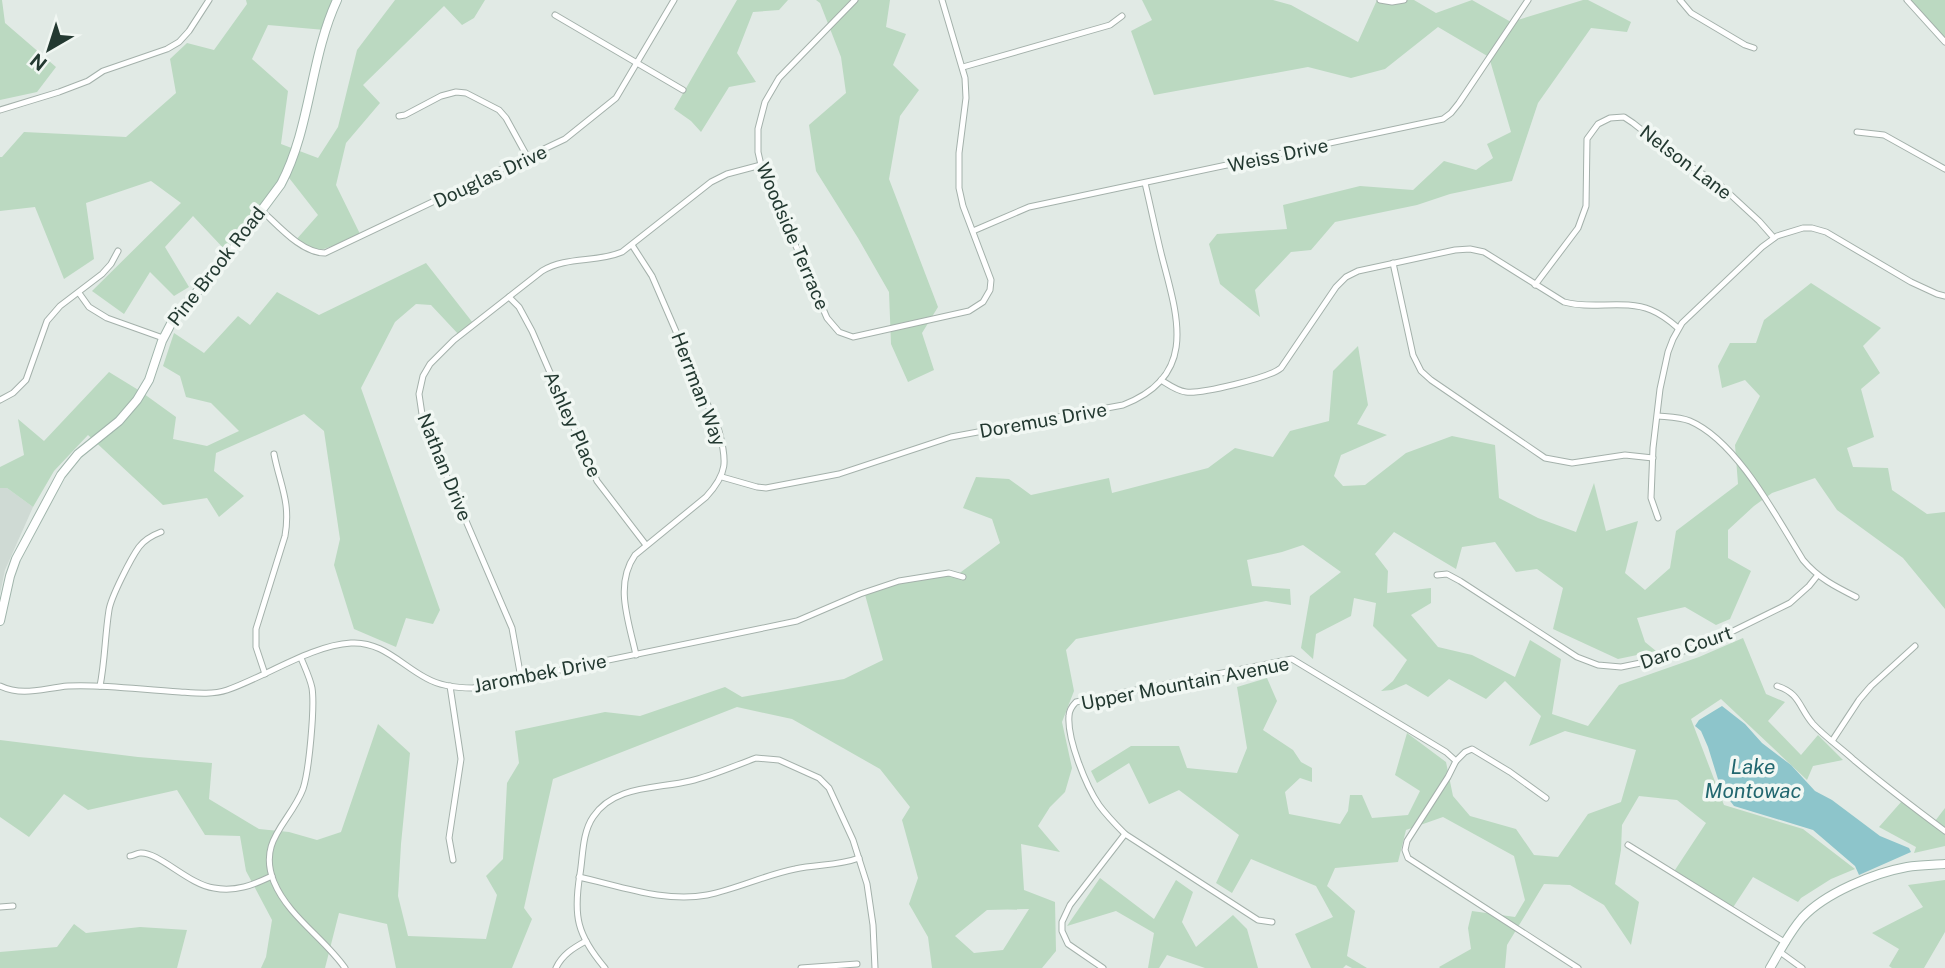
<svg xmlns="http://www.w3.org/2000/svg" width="1945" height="968" viewBox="0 0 1945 968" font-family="'Public Sans',sans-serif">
<rect width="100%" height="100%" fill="#e1eae5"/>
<polygon fill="#cfdad4" points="0,488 7,488 33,507 5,570 0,594"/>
<g fill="#bbd9c1" fill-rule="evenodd">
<polygon points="0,0 2,0 5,23 56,67 37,92 0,100"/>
<polygon points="246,0 337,0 325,30 268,25 252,59 288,91 281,144 318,158 338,127 357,50 395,0 485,0 474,18 462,25 444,6 363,85 380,103 346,143 336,185 361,236 315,252 295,241 318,215 286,174 227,252 193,216 165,247 189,287 174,296 150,272 124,314 92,291 181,203 151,181 86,203 94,259 64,279 35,207 0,211 0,157 2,157 24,132 126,137 176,93 170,59 187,43 214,50 247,4"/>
<polygon points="737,0 788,0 779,10 753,12 737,53 756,82 729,87 701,132 691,121 674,109"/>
<polygon points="816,0 890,0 886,27 906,34 893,65 919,90 900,116 889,179 938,307 922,333 934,370 908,382 891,344 889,292 858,238 816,171 809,125 846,93 841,57 820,3"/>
<polygon points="1142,0 1273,0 1291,5 1358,42 1377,0 1414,0 1436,13 1472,0 1511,22 1583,0 1588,0 1631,22 1627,32 1591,28 1538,103 1512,181 1450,194 1417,205 1335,222 1311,250 1291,252 1255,290 1260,317 1220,284 1209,244 1217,234 1287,229 1283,205 1360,186 1413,190 1444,161 1476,170 1493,158 1487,144 1511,132 1489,57 1438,27 1385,69 1351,78 1308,67 1154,95 1131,31 1152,20"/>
<polygon points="1911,0 1945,0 1945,38"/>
<polygon points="426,263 473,323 460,336 431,305 416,304 395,322 361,388 440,610 433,624 406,618 396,647 354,629 334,565 340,539 324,431 304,414 216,453 214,471 244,496 219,517 207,498 163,505 88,435 54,471 33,507 7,488 0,488 0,467 24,455 18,419 44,441 109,372 140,391 176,417 173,439 207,446 239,431 211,403 186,397 180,376 163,366 174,333 204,353 238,316 250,325 277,292 319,315"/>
<path d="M1811,283L1881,328L1863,346L1880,373L1861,389L1874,437L1847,448L1853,467L1888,468L1892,490L1927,514L1945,512V609L1903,558L1837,510L1815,478L1772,493L1754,506L1728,530V558L1751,571L1730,619L1716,625L1685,607L1637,618L1645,642L1656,651L1618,659L1553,629L1563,588L1537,569L1516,572L1495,542L1462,547L1456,569L1394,532L1375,554L1388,571L1387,593L1431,588V603L1411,615L1438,647L1472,655L1515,677L1530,640L1561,659L1552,714L1588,726L1619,685L1699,657L1743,638L1766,694L1785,702L1768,721L1801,755L1818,735L1843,760L1813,766L1807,780L1721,699L1691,719L1724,805L1803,829L1855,869L1831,879L1801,898L1798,902L1753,877L1732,909L1673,873L1706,823L1677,800L1639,796L1622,825L1621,850L1615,884L1639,902L1631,945L1604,905L1570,885L1544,884L1507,945L1505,968H1440L1439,967L1471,949L1468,928L1472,911L1515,917L1525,900L1514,856L1443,817L1406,830L1398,862L1335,868L1327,886L1355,911L1347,956L1367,968H1352L1346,965L1343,968H1311L1295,934L1333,917L1316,886L1251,859L1232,893L1216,883L1239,835L1179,790L1149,804L1129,763L1097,783L1091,771L1131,746H1179L1187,768L1237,773L1247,748L1237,687L1267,678L1277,701L1263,730L1293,750L1301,762L1312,768V782L1300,778L1285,792L1289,814L1340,824L1348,811L1350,795H1362L1372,818L1408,815L1420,791L1395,775L1407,733L1446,762L1453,796L1470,816L1516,829L1534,855L1558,857L1588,814L1621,802L1636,750L1565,731L1529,746L1541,716L1505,681L1486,699L1449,679L1428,697L1406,684L1392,690L1381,691L1393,681L1407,660L1373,626L1376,603L1354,598L1351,616L1316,634L1313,659L1301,648L1310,596L1341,572L1303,545L1282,552L1247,560L1252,586L1290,589L1291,605L1266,601L1076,639L1066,650L1074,691L1062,722L1072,768L1065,792L1050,807L1038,826L1060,852L1021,844L1024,890L1055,902L1056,951L1042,968H932L928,937L909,904L918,878L902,820L910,807L880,769L792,719L737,707L553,779L524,908L532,919L512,968H396L387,924L339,913L325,968H261L266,957L272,920L246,871L240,836L205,835L177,790L88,810L64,794L29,837L0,817V740L138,757L212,763L209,799L259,829L289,832L317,840L341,832L378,724L410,753L401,844L398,896L408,936L486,939L497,895L486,876L503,859L507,783L519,763L515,731L605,712L640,716L725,687L742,697L844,679L883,660L864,591L939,574L957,575L1000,543L992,519L963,508L976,477L1009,479L1031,495L1109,478L1112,493L1208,468L1235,448L1273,457L1290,431L1329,421L1333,371L1358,346L1368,405L1357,424L1387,435L1341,455L1334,476L1343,486L1365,485L1406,453L1452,436L1495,445L1499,498L1538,518L1576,532L1594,483L1606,531L1638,521L1625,573L1645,590L1670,568L1676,531L1738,484L1735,445L1760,396L1745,380L1722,388L1718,366L1730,343H1756L1764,320ZM1029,909L1003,950L974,953L955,936L987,910Z"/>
<polygon points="1902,801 1932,825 1945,808 1945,846 1914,853 1916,847 1879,827"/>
<polygon points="1100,878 1154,919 1176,880 1193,892 1182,922 1196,947 1233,915 1247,929 1258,968 1205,968 1167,955 1159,968 1148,968 1154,933 1116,911 1067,926"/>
<polygon points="1945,880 1945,932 1924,968 1892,968 1889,966 1899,949 1872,933 1923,907 1908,885"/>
<polygon points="74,924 86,933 140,927 187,930 177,968 0,968 0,952 57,947"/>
</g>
<polygon fill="#8dc5cb" points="1722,706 1745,724 1762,743 1791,765 1815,791 1832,800 1880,836 1909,848 1911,852 1859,875 1855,866 1813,830 1734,806 1721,789 1708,747 1701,731 1695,726 1699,720"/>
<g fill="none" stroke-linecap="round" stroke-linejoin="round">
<defs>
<g id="street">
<polyline points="855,0 779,78 765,102 758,129 758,152 761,165 827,318 839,332 853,337 969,311 983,302 990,290 991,280 963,206 959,188 959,153 966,98 965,78 942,0"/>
<polyline points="1380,0 1392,2 1404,0"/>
<polyline points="1680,0 1691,13 1745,45 1754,48"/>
<polyline points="1907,0 1945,42"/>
<polyline points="555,15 683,90"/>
<polyline points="963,67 1110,25 1122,16"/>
<polyline points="0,110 59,92 88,81 103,71 167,49 179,42 189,31 209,0"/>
<polyline points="399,116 405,115 441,96 456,92 466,93 499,110 506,118 528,158"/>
<polyline points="1857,132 1884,135 1945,169"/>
<path d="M260,209C278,225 301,253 325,253L565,139L616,98L674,0"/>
<polyline points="973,231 1029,207 1443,119 1451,113 1459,103 1528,0"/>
<path d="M632,245L652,276L719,431C727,461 728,473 706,497L635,555C614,585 629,622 636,655"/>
<polyline points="1393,263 1413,355 1421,371 1431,380 1545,458 1572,463 1625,455 1653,458"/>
<polyline points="1535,285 1578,228 1586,206 1587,139 1598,124 1610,118 1624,117 1633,123 1676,157 1720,185 1759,221 1774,238"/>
<polyline points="79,293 89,307 107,318 163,338"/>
<polyline points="509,297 519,307 532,331 597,481 646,545"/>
<path d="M1161,380C1169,385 1177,391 1186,392C1201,394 1269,378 1281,368L1336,287L1346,277L1358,271L1455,250L1470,249L1484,252L1564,302C1592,310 1624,299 1651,310C1661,314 1670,321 1678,328"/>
<polyline points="0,400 13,393 26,380 47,321 60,306 102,274 111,264 118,251"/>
<path d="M1658,416C1669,417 1680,417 1690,421C1737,441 1777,518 1803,560C1818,578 1836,587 1856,597"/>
<path d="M722,477L757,487L766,488L839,474L951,437L1123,405C1198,376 1178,318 1162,257C1156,233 1151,208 1145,183"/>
<polyline points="1658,518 1651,498 1653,448 1660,389 1668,352 1673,339 1682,323 1762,247 1777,236 1803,228 1812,228 1826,232 1911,282 1937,294 1945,296"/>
<polyline points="1437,575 1447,574 1460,581 1577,657 1598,665 1621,667 1665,658 1719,638 1790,603 1809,586 1817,576"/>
<path d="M301,658C305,668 310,678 312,688C315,707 309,771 303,789C290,823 257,840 274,882C288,916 324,938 345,968"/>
<path d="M265,674L256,647V629L285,536C291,502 280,485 274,454"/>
<path d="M521,678L512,628L423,421L419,394L423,376L430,364L454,340L542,271C567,256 596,263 622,252L711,182L727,174L761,165"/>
<path d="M0,686C23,697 44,688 68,686C105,684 142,690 180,692C195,693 212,695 227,690C265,677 312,645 351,643C382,641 401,665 426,678C440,686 457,688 473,688L797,621L860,594L899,581L949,573L963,577"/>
<path d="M100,686C105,661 105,635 109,610C111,597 131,558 139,547C145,539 153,535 161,532"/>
<polyline points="450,686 461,759 449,838 453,860"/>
<path d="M1777,686C1800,693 1799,708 1813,724C1825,737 1841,748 1854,760C1884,785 1914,808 1945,831"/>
<polyline points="1832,741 1859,700 1871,686 1915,646"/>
<polyline points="1456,761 1448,777 1407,841 1405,850 1408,858 1578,968"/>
<polyline points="1628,845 1786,943"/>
<path d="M130,856C132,856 138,853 140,853C158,851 189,885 214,888C236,892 253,885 272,876"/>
<path d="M579,877C620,886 665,903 707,895C737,889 765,875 795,869C817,864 838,866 859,858"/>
<polyline points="0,907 13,906"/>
<path d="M1272,922L1258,920L1125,834C1116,825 1107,816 1099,805C1086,786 1067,739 1069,716C1069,710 1072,706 1076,702L1292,659L1446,752L1456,761L1465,752L1472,749L1510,772L1546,798"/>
<polyline points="1780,952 1802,968"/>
<path d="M556,968C562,955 573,948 586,941"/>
<path d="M605,968C577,935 573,916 580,874C583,857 582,833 593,817C614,785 657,789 690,781C712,776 734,766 756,758L779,760L819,778L829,788L853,840L867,884L873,925L875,968"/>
<polyline points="801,968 857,964"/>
<polyline points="1103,968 1068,944 1062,931 1062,922 1070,905 1125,834"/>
</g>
<g id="secondary">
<path d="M0,621L10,576L16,559L61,475L78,454L119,421L137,400L149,380L162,341L175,316L218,269L281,184C311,127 310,58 337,0"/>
<path d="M1770,968C1780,951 1789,933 1802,918C1825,893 1874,873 1907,867C1920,865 1932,865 1945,864"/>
</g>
</defs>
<use href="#street" stroke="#a4b1ab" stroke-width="7"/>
<use href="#secondary" stroke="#a1b5ac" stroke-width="10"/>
<use href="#street" stroke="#fff" stroke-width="5"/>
<use href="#secondary" stroke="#fff" stroke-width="8"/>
</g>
<g text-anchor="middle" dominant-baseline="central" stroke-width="7" stroke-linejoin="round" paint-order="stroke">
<g font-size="19" fill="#233931" stroke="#f1f7f3">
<text transform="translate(1278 155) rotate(-12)">Weiss Drive</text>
<text transform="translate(1686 162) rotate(37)">Nelson Lane</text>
<text transform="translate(490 176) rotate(-25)">Douglas Drive</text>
<text transform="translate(793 236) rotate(67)">Woodside Terrace</text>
<text transform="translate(216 266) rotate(-52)">Pine Brook Road</text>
<text transform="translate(699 389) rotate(69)">Herrman Way</text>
<text transform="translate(1043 420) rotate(-10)">Doremus Drive</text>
<text transform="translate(573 424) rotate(66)">Ashley Place</text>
<text transform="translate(445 467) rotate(68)">Nathan Drive</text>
<text transform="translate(1686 647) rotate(-19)">Daro Court</text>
<text transform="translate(540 673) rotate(-11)">Jarombek Drive</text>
<text transform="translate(1185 683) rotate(-11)">Upper Mountain Avenue</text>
</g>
<g font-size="21" font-style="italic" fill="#22676f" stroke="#f1f7f3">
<text x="1753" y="766">Lake<tspan x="1753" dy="24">Montowac</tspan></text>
</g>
</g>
<g transform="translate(49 49) rotate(219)" stroke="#f1f7f3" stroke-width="5" paint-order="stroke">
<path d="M0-5L12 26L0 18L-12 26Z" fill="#233931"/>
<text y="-10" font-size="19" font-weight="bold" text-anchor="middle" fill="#233931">N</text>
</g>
</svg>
